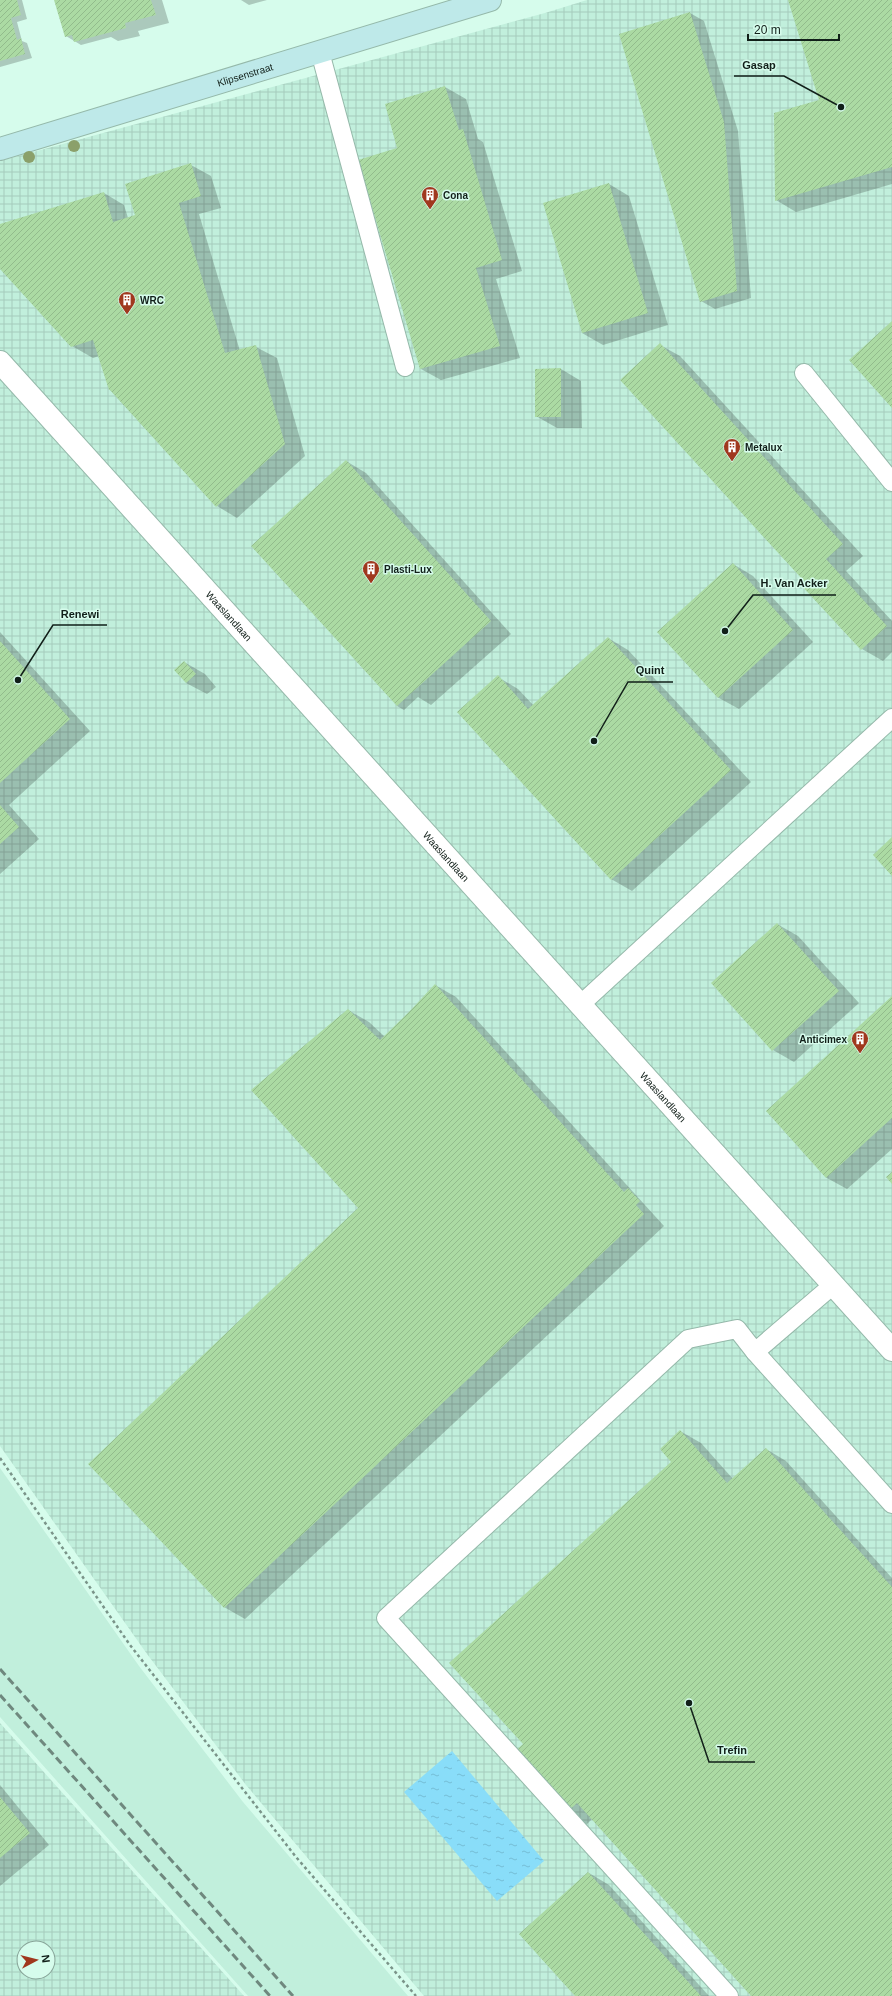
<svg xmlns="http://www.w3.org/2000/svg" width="892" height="1996" viewBox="0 0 892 1996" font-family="Helvetica,sans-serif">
<defs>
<pattern id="industrial-grid" width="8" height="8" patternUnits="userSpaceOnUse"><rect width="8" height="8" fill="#c1efdc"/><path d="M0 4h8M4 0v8" fill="none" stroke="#a5ccbc"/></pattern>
<pattern id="water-ripples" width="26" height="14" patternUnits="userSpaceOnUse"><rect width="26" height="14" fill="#89ddf9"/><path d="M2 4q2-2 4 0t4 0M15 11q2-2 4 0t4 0" fill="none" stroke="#75bdd5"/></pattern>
<pattern id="building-hatch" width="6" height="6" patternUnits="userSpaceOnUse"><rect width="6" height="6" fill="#abdaa3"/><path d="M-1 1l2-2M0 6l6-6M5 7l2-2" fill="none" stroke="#92bb8c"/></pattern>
</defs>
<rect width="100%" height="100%" fill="#d6fcec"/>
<polygon fill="#c1efdc" points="0,1468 139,1666 243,1802 408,1996 248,1996 0,1717"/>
<g fill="url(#industrial-grid)" fill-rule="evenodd">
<polygon points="587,0 892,0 892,1996 424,1996 246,1785 147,1654 0,1446 0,161 545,13"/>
<path d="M0,1723L244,1996H0ZM24,1948H48V1972H24Z"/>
</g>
<polygon fill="url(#water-ripples)" points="452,1751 544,1861 497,1901 404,1792"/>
<g fill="#0003">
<polygon points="0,0 22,0 27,19 17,22 22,41 27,43 32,58 0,67"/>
<polygon points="55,0 162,0 169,23 138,31 140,36 118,41 111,37 81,45 66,36"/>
<polygon points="241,0 267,0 249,5"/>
<polygon points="789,0 892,0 892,184 796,212 776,200 821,101"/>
<polygon points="690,13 704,21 738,131 751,298 715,309 701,301"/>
<polygon points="445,87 466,99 478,139 483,142 522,271 496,279 520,358 441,380 421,369 398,149"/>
<polygon points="191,165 211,176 221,208 199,214 240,351 256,347 277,358 305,456 237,518 217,506 110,390 99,356 93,358 72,346 0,267 0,225 104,193 124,205 128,218 137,216"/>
<polygon points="609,184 629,196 668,325 603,345 582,333"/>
<polygon points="660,345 680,356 863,556 846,571 892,621 892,652 883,661 862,649 801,583 804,580"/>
<polygon points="561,369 581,381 582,428 557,428 536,416"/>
<polygon points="346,461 366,473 511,634 431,705 418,697 404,710 397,706"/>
<polygon points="733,564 753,576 813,642 739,709 719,698 658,632"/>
<polygon points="0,632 90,731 9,805 39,839 0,874"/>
<polygon points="608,638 628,650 751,782 632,891 611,879 498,677 518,689 534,706"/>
<polygon points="184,662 205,674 216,687 207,694 186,683"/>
<polygon points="777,924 798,936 859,1003 794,1062 773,1050 712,983"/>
<polygon points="435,985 456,997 664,1226 245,1619 224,1607 359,1208 348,1010 369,1022 385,1037"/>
<polygon points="892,998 892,1149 847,1189 827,1178 767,1111"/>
<polygon points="680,1431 701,1443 733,1479 766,1449 786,1461 892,1578 892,1996 752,1996 592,1819 586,1825 566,1813 524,1744 673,1462"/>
<polygon points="0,1785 49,1845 0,1886"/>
<polygon points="589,1873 609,1885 709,1996 577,1996"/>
</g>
<g fill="url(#building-hatch)">
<polygon points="0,0 17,0 21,15 11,18 17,40 21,38 25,54 0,61"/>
<polygon points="54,0 151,0 156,15 125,23 126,28 74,42 72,35 65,37"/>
<polygon points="788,0 892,0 892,167 775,201 774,113 819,100"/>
<polygon points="690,12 724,122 737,291 700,302 619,34"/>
<polygon points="445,86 459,130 463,129 502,260 476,268 500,346 420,369 358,160 397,148 385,104"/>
<polygon points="191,163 201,196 179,203 225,353 256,345 285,444 216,507 110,390 109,390 93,340 71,347 0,269 0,224 104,192 113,222 135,215 125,184"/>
<polygon points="609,183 648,313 582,333 543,203"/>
<polygon points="892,321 892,408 849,360"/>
<polygon points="660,343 843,544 826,559 887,626 861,650 799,583 803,580 620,380"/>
<polygon points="561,368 561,417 535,417 535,369"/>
<polygon points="346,460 491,621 397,706 251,546"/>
<polygon points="733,563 793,630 718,698 657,632"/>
<polygon points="608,637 731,770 611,880 457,712 498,675 528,709"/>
<polygon points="0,641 70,719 0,783"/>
<polygon points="184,661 196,674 186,683 174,670"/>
<polygon points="0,805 19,827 0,844"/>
<polygon points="892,837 892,876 873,855"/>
<polygon points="777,923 839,991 772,1051 711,983"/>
<polygon points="435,984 624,1192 628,1188 640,1201 636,1205 644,1214 224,1608 88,1464 358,1208 251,1090 348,1009 380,1040 409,1012"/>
<polygon points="892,996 892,1118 826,1178 766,1111"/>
<polygon points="892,1172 892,1184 886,1177"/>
<polygon points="680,1430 727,1483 766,1448 892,1587 892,1996 751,1996 577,1803 565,1814 512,1754 523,1744 449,1663 671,1462 660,1449"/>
<polygon points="0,1797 30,1833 0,1858"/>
<polygon points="588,1872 701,1996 575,1996 519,1934"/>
</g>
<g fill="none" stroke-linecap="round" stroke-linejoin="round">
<defs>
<g id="lane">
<polyline points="320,52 405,367"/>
<polyline points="804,373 892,482"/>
<polyline points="580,1005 892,718"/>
<polyline points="755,1352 892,1504"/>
<polyline points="729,1996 386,1618 688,1339 737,1329 755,1352 833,1285"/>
</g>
<g id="street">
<path id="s1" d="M0,362L892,1350"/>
</g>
<g id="secondary">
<path id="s2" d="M0,149L490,0"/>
</g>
</defs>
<use href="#lane" stroke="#95b9aa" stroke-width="20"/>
<use href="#street" stroke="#95b9aa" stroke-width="24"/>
<use href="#secondary" stroke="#95b9aa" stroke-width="24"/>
<polyline stroke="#7a9489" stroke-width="2.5" stroke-dasharray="3 3" stroke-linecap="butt" points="0,1458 130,1645 296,1857 416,1996"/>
<use href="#lane" stroke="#fff" stroke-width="18"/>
<use href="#street" stroke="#fff" stroke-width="22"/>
<use href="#secondary" stroke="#bee9e9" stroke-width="22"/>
<g stroke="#6f887e" stroke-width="3" stroke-dasharray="8 4" stroke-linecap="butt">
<polyline points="0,1669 293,1996"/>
<polyline points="0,1695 270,1996"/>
</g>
</g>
<g fill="#8ba06a">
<circle cx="74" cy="146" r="6"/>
<circle cx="29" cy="157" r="6"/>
</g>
<defs>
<symbol id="building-pin" viewBox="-11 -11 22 30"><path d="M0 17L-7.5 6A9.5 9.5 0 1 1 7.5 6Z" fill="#a0381e" stroke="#d6fcec"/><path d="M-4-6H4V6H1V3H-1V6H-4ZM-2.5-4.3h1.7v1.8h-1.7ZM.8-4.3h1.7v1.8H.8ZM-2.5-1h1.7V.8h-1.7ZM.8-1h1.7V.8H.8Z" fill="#fff"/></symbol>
</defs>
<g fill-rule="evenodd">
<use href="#building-pin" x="420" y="185" width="20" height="27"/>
<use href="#building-pin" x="117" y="290" width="20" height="27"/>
<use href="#building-pin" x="722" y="437" width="20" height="27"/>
<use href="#building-pin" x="361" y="559" width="20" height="27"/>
<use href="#building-pin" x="850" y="1029" width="20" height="27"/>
</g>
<g text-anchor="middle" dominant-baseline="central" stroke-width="3" stroke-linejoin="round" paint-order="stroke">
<g font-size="10" fill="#111f19" stroke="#d6fcec">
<text stroke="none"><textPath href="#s2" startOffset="256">Klipsenstraat</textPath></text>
<text stroke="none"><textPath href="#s1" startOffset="342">Waaslandlaan</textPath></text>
<text stroke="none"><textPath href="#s1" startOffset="666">Waaslandlaan</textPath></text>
<text stroke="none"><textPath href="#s1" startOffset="990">Waaslandlaan</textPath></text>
</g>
<g font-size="10" font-weight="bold" fill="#111f19" stroke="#d6fcec" text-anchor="start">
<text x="443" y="195">Cona</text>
<text x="140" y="300">WRC</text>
<text x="745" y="447">Metalux</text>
<text x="384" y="569">Plasti-Lux</text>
<text x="847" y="1039" text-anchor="end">Anticimex</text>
</g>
</g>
<path fill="none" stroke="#111f19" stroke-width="1.5" d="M841 107L784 76H734M725 631L753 595H836M18 680L53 625H107M594 741L628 682H673M689 1703L709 1762H755"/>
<g fill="#111f19" stroke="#d6fcec" stroke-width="1.5">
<circle cx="841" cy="107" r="4"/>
<circle cx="725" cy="631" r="4"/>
<circle cx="18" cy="680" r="4"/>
<circle cx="594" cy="741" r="4"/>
<circle cx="689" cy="1703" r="4"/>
</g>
<g font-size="11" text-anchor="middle" font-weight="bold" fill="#111f19" stroke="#d6fcec" stroke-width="3" stroke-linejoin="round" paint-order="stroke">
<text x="759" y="69">Gasap</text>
<text x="794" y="587">H. Van Acker</text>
<text x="80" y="618">Renewi</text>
<text x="650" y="674">Quint</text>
<text x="732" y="1754">Trefin</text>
</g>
<g transform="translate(36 1960) rotate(83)"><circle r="19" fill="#d6fcec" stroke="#87a498"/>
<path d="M0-3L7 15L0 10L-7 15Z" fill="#a0381e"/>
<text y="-6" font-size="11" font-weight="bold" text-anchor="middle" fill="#111f19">N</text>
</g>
<path d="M748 34v6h91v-6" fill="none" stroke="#111f19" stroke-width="2"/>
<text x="754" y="34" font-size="12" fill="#111f19" stroke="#d6fcec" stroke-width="3" paint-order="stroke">20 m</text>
</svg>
